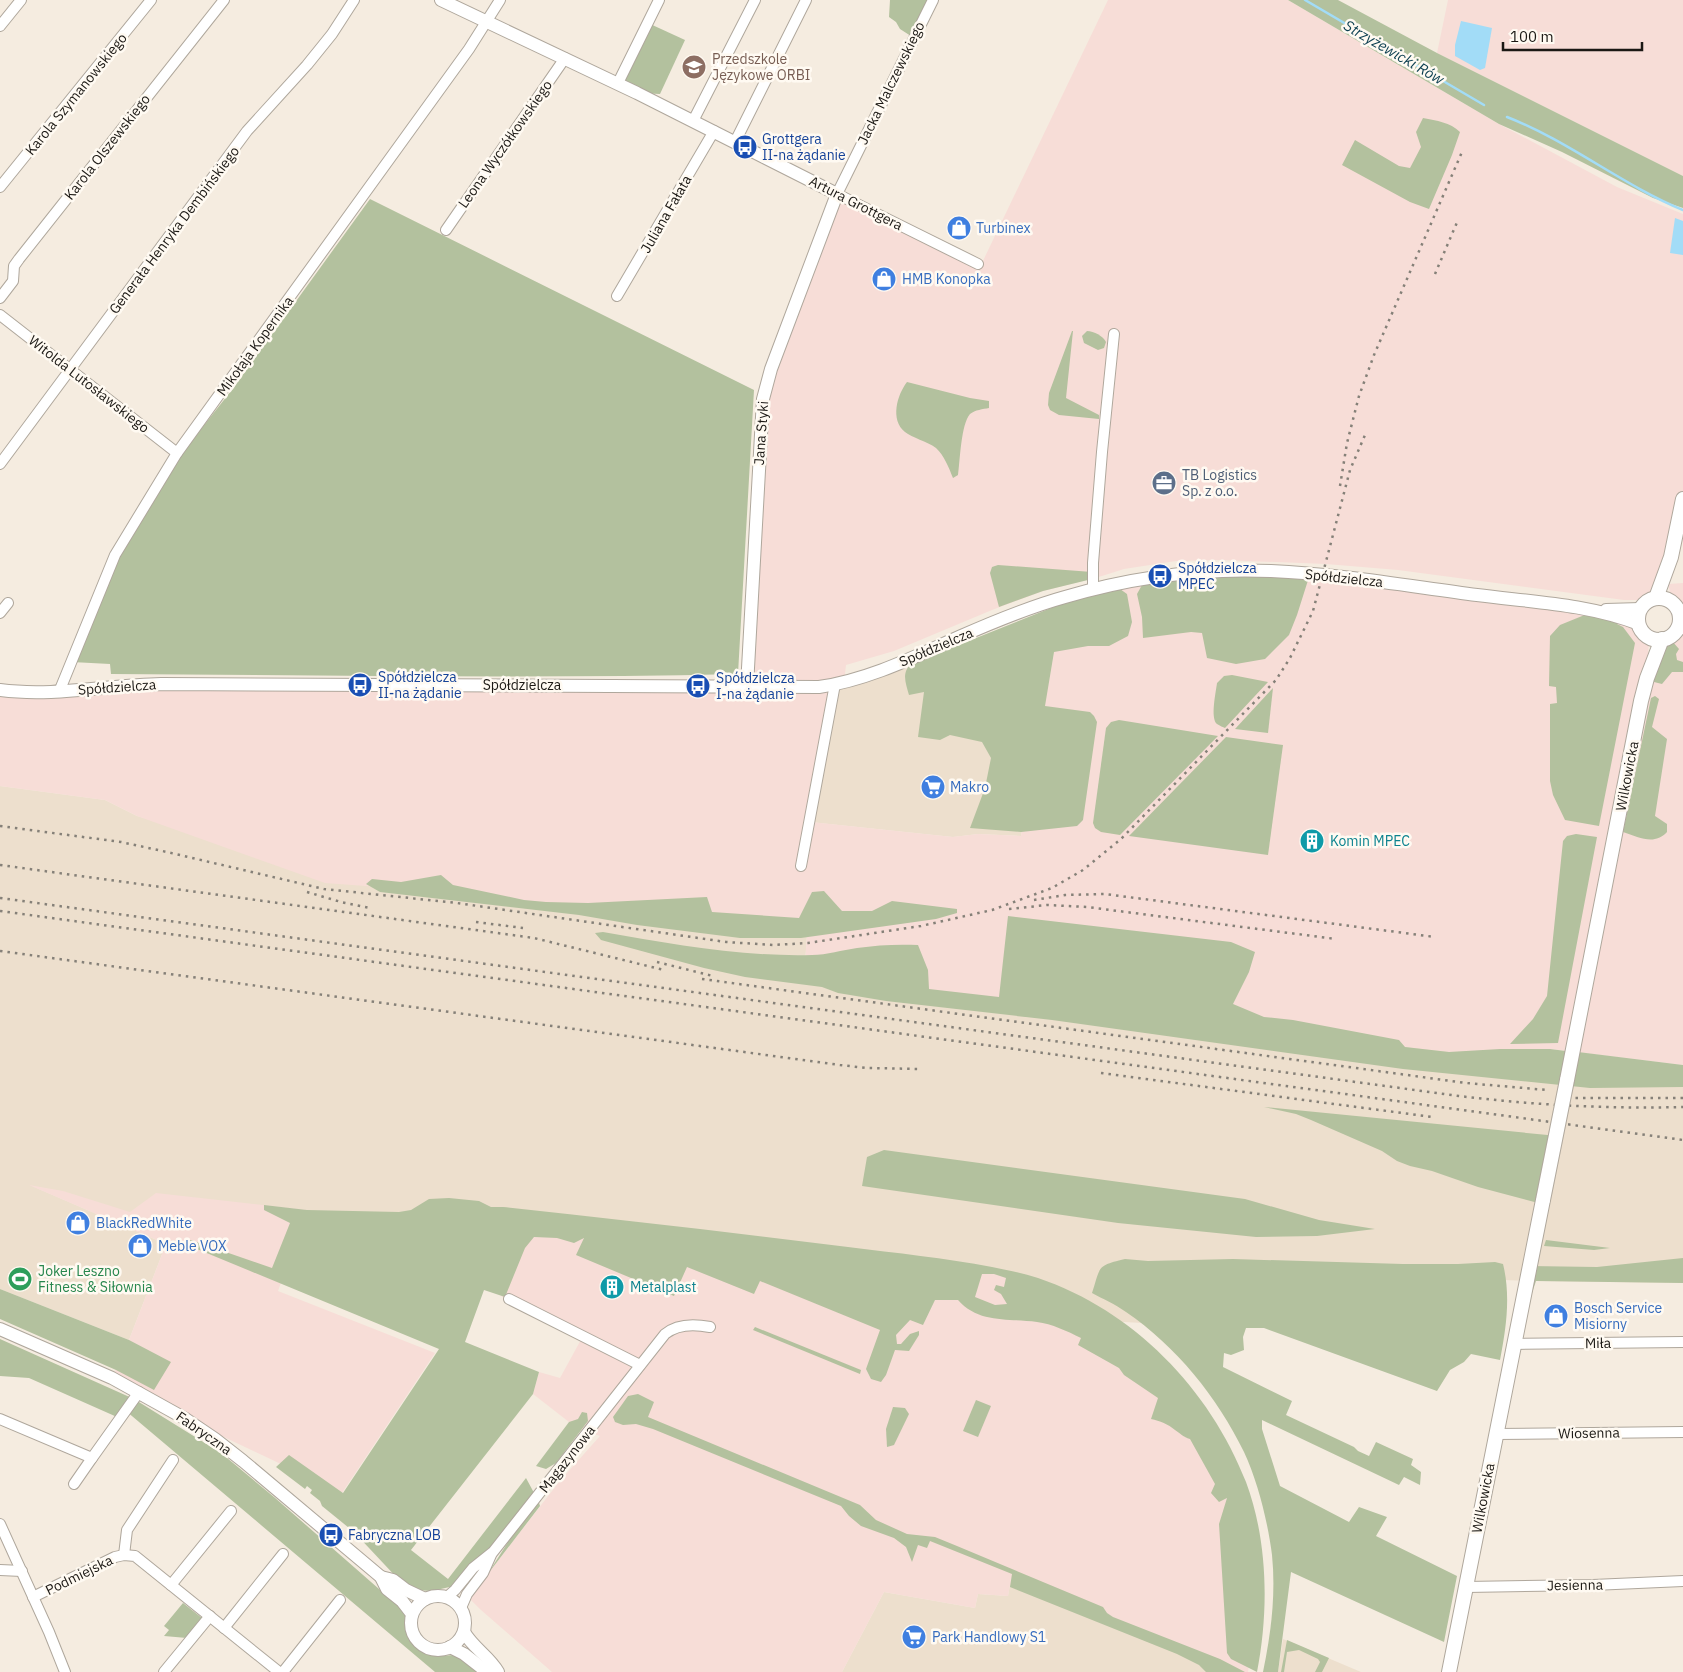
<svg xmlns="http://www.w3.org/2000/svg" width="1683" height="1672" viewBox="0 0 1683 1672" font-family="'IBM Plex Sans',sans-serif">
<rect width="100%" height="100%" fill="#f5ece0"/>
<g fill="#eddfcd">
<polygon points="1036,640 1056,641 1021,836 978,834 953,837 810,822 835,684"/>
<polygon points="0,786 105,800 137,816 420,890 807,935 804,977 1683,1073 1683,1283 1536,1281 1186,1270 1183,1325 1104,1321 1060,1294 287,1282 32,1186 166,1244 129,1340 0,1289"/>
<polygon points="1010,1584 1225,1672 842,1672 884,1592 975,1608 978,1594 1008,1596"/>
<polygon points="1283,1639 1361,1672 1278,1672"/>
</g>
<g fill="#f7ddd7">
<polygon points="1108,0 1288,0 1499,124 1617,187 1683,214 1683,492 1671,557 1659,591 1646,600 1624,600 1398,570 1326,564 1221,560 1176,561 1124,569 1102,576 1043,591 992,610 894,651 846,665 844,683 835,685 811,822 953,837 978,834 1021,836 1056,641 1093,589 1269,571 1537,603 1639,624 1642,630 1649,637 1647,676 1668,638 1675,633 1680,622 1680,614 1673,603 1668,584 1683,583 1683,1065 1550,1049 1449,1052 804,978 807,935 420,890 325,883 137,816 105,800 0,786 0,689 230,684 747,686 761,416 837,194 981,265"/>
<polygon points="1448,0 1683,0 1683,176 1437,53"/>
<polygon points="29,1185 63,1191 130,1212 156,1193 307,1210 278,1291 435,1353 342,1493 184,1418 112,1378 129,1340 166,1244"/>
<polygon points="534,1217 984,1271 1011,1278 1219,1440 1254,1630 1248,1672 1225,1672 1010,1585 1008,1596 978,1594 975,1608 884,1592 842,1672 552,1672 481,1610 469,1598 559,1482 600,1436 582,1430 569,1422 533,1394 539,1372 560,1378 583,1336 501,1296"/>
</g>
<g fill="#b3c19e" fill-rule="evenodd">
<polygon points="890,0 933,0 914,38 900,29 896,22 889,17"/>
<polygon points="1288,0 1338,0 1437,53 1683,176 1683,208 1653,198 1562,152 1499,124"/>
<polygon points="648,23 685,40 660,94 637,93 618,83"/>
<path d="M1423,118C1437,121 1450,122 1460,132L1452,155L1429,209L1410,202L1342,165L1355,140L1399,166L1410,168L1421,147L1416,132Z"/>
<path d="M370,199L754,390L738,674C529,679 320,675 111,674L110,664L72,662L115,562L182,453L231,391Z"/>
<polygon points="1072,331 1073,331 1066,398 1099,415 1099,419 1059,415 1050,410 1048,405 1049,393"/>
<path d="M1087,331C1094,331 1103,336 1106,342L1104,348L1098,350L1084,343L1082,336Z"/>
<path d="M907,382L970,398L989,401V408C983,409 975,410 970,414C961,424 960,461 958,475L953,478C949,468 944,455 936,448C927,441 912,438 905,432C890,420 897,395 907,382Z"/>
<polygon points="998,565 1092,572 1092,579 1043,591 999,607 990,573 992,567"/>
<polygon points="1208,572 1310,574 1297,615 1289,635 1265,659 1236,664 1207,658 1202,633 1191,632 1143,638 1142,617 1137,594 1142,585 1169,581 1169,580"/>
<path d="M1120,589L1127,594L1132,622L1128,636L1109,646H1088L1054,652L1045,706L1090,712L1094,716L1097,722L1083,820L1077,826L1021,832L970,828L985,788L991,758L982,742L950,735L940,740L918,737L924,692L909,695C906,684 901,673 911,664L1061,604Z"/>
<polygon points="1587,614 1617,620 1617,624 1623,627 1635,643 1599,826 1565,820 1553,795 1550,781 1550,704 1557,703 1556,687 1549,686 1550,636 1560,625"/>
<polygon points="1668,639 1672,641 1679,649 1676,654 1677,660 1683,662 1683,672 1672,672 1662,684 1654,682 1653,678"/>
<path d="M1232,675L1268,682L1225,728C1223,727 1220,726 1217,724C1210,718 1216,692 1217,683L1224,676Z"/>
<polygon points="1273,688 1268,733 1235,729"/>
<path d="M1655,696L1659,699L1652,727L1667,739L1655,816L1667,824V832C1654,846 1639,837 1623,832L1651,698Z"/>
<polygon points="1119,720 1218,736 1120,835 1101,832 1095,828 1093,823 1106,728 1111,722"/>
<polygon points="1226,737 1283,745 1268,855 1129,836"/>
<polygon points="1576,834 1597,837 1558,1043 1510,1044 1533,1019 1547,996 1563,841 1567,836"/>
<polygon points="441,875 453,885 524,900 546,902 588,903 707,897 712,912 799,918 812,892 824,891 842,911 872,911 892,901 957,909 957,913 936,919 801,938 740,938 637,925 579,915 380,892 366,884 372,879 401,882"/>
<path d="M1008,916L1231,942L1255,952L1249,972L1233,1004L1264,1017L1293,1020L1399,1040L1405,1047L1449,1052L1500,1049H1550L1566,1051V1083L1578,1052L1683,1065V1087L1590,1088L1403,1069L1052,1020L886,1001L838,993L822,987L745,977L704,968L601,940L595,933L603,932C672,944 742,957 812,955C827,955 842,950 857,948C877,945 898,944 918,945L928,970L929,989L999,997Z"/>
<polygon points="1264,1107 1558,1136 1542,1204 1478,1187 1432,1171 1410,1166 1397,1161 1382,1151 1311,1120 1296,1114"/>
<polygon points="884,1150 1245,1199 1319,1220 1375,1229 1317,1236 1256,1237 1118,1223 862,1186 867,1157"/>
<path d="M449,1198L479,1201L491,1207H503C618,1219 733,1233 848,1247C896,1253 945,1258 992,1267C1007,1270 1023,1273 1038,1278C1133,1310 1210,1389 1246,1482C1268,1541 1269,1611 1257,1672L1231,1659L1227,1653L1219,1524L1227,1498L1219,1502L1211,1493L1215,1484L1190,1439C1183,1437 1181,1434 1175,1430C1168,1424 1160,1421 1151,1419L1158,1398L1124,1375L1119,1368L1078,1345L1081,1338C1067,1331 1052,1324 1037,1322C1009,1318 979,1324 958,1300H935L923,1325L910,1320L896,1335L897,1344H901L910,1334L919,1331V1335L909,1351L895,1350L886,1375L881,1382L871,1379L866,1369L880,1330L760,1281L754,1294L687,1267L674,1296L576,1255L584,1238L574,1243L557,1238L534,1237L525,1248L505,1297L484,1290L465,1342L539,1372L533,1394L411,1550L448,1579L526,1478L533,1491L535,1499L537,1496L540,1506L487,1575L533,1503L493,1552L454,1586L432,1591L414,1590L399,1580L354,1532L322,1506L320,1501L310,1493L312,1490L307,1486L305,1489L276,1467L289,1455L343,1493L439,1349L180,1242L191,1240L272,1268L290,1223L264,1210V1205L307,1210L399,1212L411,1210L429,1199ZM982,1274H994L1006,1278L1004,1287L996,1285L994,1290L1001,1294L1007,1304L995,1305L975,1297Z"/>
<polygon points="1546,1240 1610,1248 1594,1250 1544,1246"/>
<polygon points="1683,1258 1683,1283 1536,1281 1531,1296 1523,1295 1529,1266 1597,1267"/>
<path d="M1125,1259L1148,1261L1233,1259L1403,1264H1458L1495,1262L1503,1264C1511,1296 1506,1329 1500,1360L1471,1354L1464,1362L1450,1370L1437,1391L1264,1328H1246L1243,1337L1244,1350L1231,1355L1224,1353L1223,1367L1292,1401L1286,1415L1354,1447L1358,1451L1369,1456L1376,1442L1413,1459L1411,1465L1421,1472L1420,1485L1404,1477L1399,1485L1262,1420V1429L1280,1486L1349,1522L1359,1507L1387,1517L1376,1536L1457,1576L1444,1642L1291,1572L1278,1672H1263C1271,1634 1276,1594 1272,1555C1268,1523 1258,1482 1244,1452C1218,1398 1176,1346 1126,1312C1115,1304 1103,1299 1092,1293C1101,1266 1096,1266 1125,1259Z"/>
<polygon points="0,1289 129,1340 171,1362 154,1390 116,1370 0,1319"/>
<polygon points="755,1327 861,1370 860,1374 753,1330"/>
<polygon points="0,1339 134,1399 221,1453 274,1497 403,1610 406,1618 406,1630 412,1644 434,1656 456,1655 479,1672 435,1672 126,1411 123,1405 117,1417 29,1378 0,1376"/>
<polygon points="638,1394 654,1402 648,1417 860,1505 876,1520 907,1534 935,1537 957,1546 1103,1607 1107,1613 1113,1617 1220,1659 1245,1672 1206,1672 1199,1665 1177,1654 1010,1587 1012,1574 930,1541 927,1548 918,1545 912,1562 906,1547 894,1538 861,1526 849,1516 841,1506 653,1429 636,1424 623,1425 615,1422 613,1417 628,1396"/>
<polygon points="976,1400 991,1406 978,1437 963,1431"/>
<polygon points="893,1407 905,1408 909,1414 894,1445 887,1447 886,1429"/>
<polygon points="582,1412 587,1413 588,1421 556,1463 546,1469 536,1466 569,1422 578,1419"/>
<polygon points="183,1603 202,1618 187,1638 164,1636 169,1630 164,1626"/>
<polygon points="1287,1640 1329,1658 1322,1672 1315,1672 1320,1662 1318,1659 1299,1650 1287,1652 1284,1672 1281,1672"/>
</g>
<g fill="#a2dcf7">
<polygon points="1461,21 1492,28 1485,68 1480,70 1455,56 1455,45"/>
<polygon points="1675,218 1683,221 1683,255 1670,253"/>
</g>
<g fill="none" stroke-linecap="round" stroke-linejoin="round">
<g stroke="#a2dcf7" stroke-width="2.5">
<polyline points="1305,0 1484,105"/>
<path d="M1507,117C1569,141 1622,185 1683,210"/>
</g>
<defs>
<g id="minor">
<polyline points="933,0 837,194 978,264"/>
<polyline points="0,26 21,0"/>
<polyline points="618,83 659,0"/>
<polyline points="693,121 755,0"/>
<polyline points="735,142 806,0"/>
<polyline points="0,187 151,0"/>
<polyline points="446,230 565,58"/>
<polyline points="617,296 714,131"/>
<polyline points="0,298 13,281 14,266 19,259 224,0"/>
<polyline points="0,315 177,453"/>
<polyline points="0,464 247,131 307,65 332,34 354,0"/>
<polyline points="1093,589 1093,563 1102,452 1114,334"/>
<polyline points="0,613 8,603"/>
<polyline points="1680,614 1683,616"/>
<polyline points="1677,630 1683,629"/>
<polyline points="59,692 115,555 177,453 469,49 500,0"/>
<polyline points="801,866 835,684"/>
<polyline points="509,1299 640,1365"/>
<polyline points="1513,1344 1683,1342"/>
<polyline points="0,1419 92,1458 139,1392"/>
<polyline points="1496,1434 1683,1432"/>
<polyline points="74,1484 92,1458"/>
<polyline points="0,1524 49,1632 65,1672"/>
<polyline points="124,1555 127,1530 173,1460"/>
<polyline points="0,1570 22,1571"/>
<polyline points="171,1585 231,1511"/>
<polyline points="1466,1587 1593,1585 1683,1581"/>
<polyline points="33,1597 115,1557 124,1555 135,1556 279,1672"/>
<path d="M447,1597L455,1590L473,1568L493,1552L665,1334C677,1324 695,1324 710,1327"/>
<polyline points="461,1608 467,1594 483,1573 491,1555"/>
<polyline points="224,1628 283,1554"/>
<polyline points="164,1672 210,1616"/>
<polyline points="283,1672 340,1600"/>
</g>
<g id="tertiary">
<polyline points="441,0 637,93 837,194 771,369 763,399 747,686"/>
<polyline points="1606,610 1641,609"/>
<path d="M0,690C53,697 108,685 161,684L819,687C868,680 914,657 959,637C993,622 1029,607 1065,597C1132,577 1201,568 1271,571C1340,574 1408,586 1477,595C1531,602 1588,604 1639,624"/>
<polyline points="0,1329 112,1378 184,1418 215,1439 243,1461 381,1577 387,1589 402,1601 412,1614"/>
<polyline points="381,1577 393,1580 406,1590 425,1599"/>
<circle cx="438" cy="1623" r="27"/>
<path d="M464,1632C473,1648 489,1656 498,1672"/>
<polyline points="450,1647 464,1654 487,1672"/>
</g>
<g id="secondary">
<polyline points="1656,598 1671,557 1683,499"/>
<circle cx="1659" cy="619" r="21"/>
<polyline points="1567,1080 1641,701 1647,678 1662,639"/>
<polyline points="1449,1672 1543,1200"/>
</g>
</defs>
<use href="#minor" stroke="#afa79c" stroke-width="12"/>
<use href="#tertiary" stroke="#afa79c" stroke-width="14"/>
<use href="#secondary" stroke="#afa79c" stroke-width="16"/>
<use href="#minor" stroke="#fff" stroke-width="10"/>
<use href="#tertiary" stroke="#fff" stroke-width="12"/>
<use href="#secondary" stroke="#fff" stroke-width="14"/>
<g stroke="#858078" stroke-width="2.5" stroke-dasharray="2.5 5" stroke-linecap="butt">
<polyline points="1435,274 1458,220"/>
<polyline points="1340,486 1347,443 1359,396 1374,355 1462,152"/>
<polyline points="0,826 121,842 167,852 324,889 457,903 726,942 773,945 808,943 921,926 992,910 1052,888 1083,870 1121,839 1276,680 1290,658 1313,611 1350,470 1365,435"/>
<polyline points="0,865 534,938 664,970"/>
<polyline points="307,892 341,902 370,908"/>
<path d="M0,898L1459,1096C1533,1105 1608,1109 1683,1107"/>
<polyline points="1034,900 1065,895 1105,894 1435,937"/>
<polyline points="1009,909 1047,905 1087,907 1336,939"/>
<polyline points="0,911 1683,1140"/>
<polyline points="476,922 523,928"/>
<polyline points="0,951 840,1065 867,1068 921,1069"/>
<polyline points="657,962 713,976"/>
<polyline points="702,979 1466,1083 1547,1090"/>
<polyline points="1101,1073 1432,1117"/>
<polyline points="1568,1098 1683,1098"/>
</g>
<defs>
<polyline id="secondary-bridge" points="1543,1200 1567,1080"/>
</defs>
<use href="#secondary-bridge" stroke="#afa79c" stroke-width="16" stroke-linecap="butt"/>
<use href="#secondary-bridge" stroke="#fff" stroke-width="14"/>
</g>
<defs>
<symbol id="school-disc" viewBox="-11 -11 22 22"><circle r="9.5" fill="#8d6e63" stroke="#fffaf2"/><path d="M0-5L7-2L0 1L-7-2ZM-4 1L0 2.5L4 1V4Q0 6-4 4Z" fill="#fff"/></symbol>
<symbol id="bus-disc" viewBox="-11 -11 22 22"><circle r="9.5" fill="#1a4fb4" stroke="#fffaf2"/><path d="M-5-6H5V4H4V6H2V4H-2V6H-4V4H-5ZM-3.5-4V0h7V-4ZM-3.5 1.2v1.5H-2V1.2ZM2 1.2v1.5H3.5V1.2Z" fill="#fff"/></symbol>
<symbol id="shop-disc" viewBox="-11 -11 22 22"><circle r="9.5" fill="#3f7fe0" stroke="#fffaf2"/><path d="M-5-2.5h2.3a2.7 3.5 0 0 1 5.4 0H5L5.5 6h-11ZM-1.5-2.5h3a1.5 2.3 0 0 0-3 0Z" fill="#fff"/></symbol>
<symbol id="office-disc" viewBox="-11 -11 22 22"><circle r="9.5" fill="#5c6f8a" stroke="#fffaf2"/><path d="M-6-3h4V-5.5h4V-3h4V5H-6ZM-1-4.5V-3h2v-1.5ZM-6 0V1H6V0Z" fill="#fff"/></symbol>
<symbol id="supermarket-disc" viewBox="-11 -11 22 22"><circle r="9.5" fill="#3f7fe0" stroke="#fffaf2"/><path d="M-6-5.5h2.5l.6 2H6L4.5 2H-2.5L-4.4-4H-6ZM-1.5 3.2a1.3 1.3 0 1 0 .1 0ZM3 3.2a1.3 1.3 0 1 0 .1 0Z" fill="#fff"/></symbol>
<symbol id="building-disc" viewBox="-11 -11 22 22"><circle r="9.5" fill="#0f9aa8" stroke="#fffaf2"/><path d="M-4-6H4V6H1V3H-1V6H-4ZM-2.5-4.3h1.7v1.8h-1.7ZM.8-4.3h1.7v1.8H.8ZM-2.5-1h1.7V.8h-1.7ZM.8-1h1.7V.8H.8Z" fill="#fff"/></symbol>
<symbol id="stadium-disc" viewBox="-11 -11 22 22"><circle r="9.5" fill="#2e9e5b" stroke="#fffaf2"/><path d="M0-5a6.5 5 0 1 0 0 10a6.5 5 0 1 0 0-10ZM-3.5-1.8h7v3.6h-7Z" fill="#fff"/></symbol>
</defs>
<g fill-rule="evenodd">
<use href="#school-disc" x="680" y="53" width="28" height="28"/>
<use href="#bus-disc" x="731" y="133" width="28" height="28"/>
<use href="#shop-disc" x="945" y="214" width="28" height="28"/>
<use href="#shop-disc" x="870" y="265" width="28" height="28"/>
<use href="#office-disc" x="1150" y="469" width="28" height="28"/>
<use href="#bus-disc" x="1146" y="562" width="28" height="28"/>
<use href="#bus-disc" x="346" y="671" width="28" height="28"/>
<use href="#bus-disc" x="684" y="672" width="28" height="28"/>
<use href="#supermarket-disc" x="919" y="773" width="28" height="28"/>
<use href="#building-disc" x="1298" y="827" width="28" height="28"/>
<use href="#shop-disc" x="64" y="1209" width="28" height="28"/>
<use href="#shop-disc" x="126" y="1232" width="28" height="28"/>
<use href="#stadium-disc" x="6" y="1265" width="28" height="28"/>
<use href="#building-disc" x="598" y="1273" width="28" height="28"/>
<use href="#shop-disc" x="1542" y="1302" width="28" height="28"/>
<use href="#bus-disc" x="317" y="1521" width="28" height="28"/>
<use href="#supermarket-disc" x="900" y="1623" width="28" height="28"/>
</g>
<g text-anchor="middle" dominant-baseline="central" stroke-width="5" stroke-linejoin="round" paint-order="stroke">
<g font-size="14" fill="#785e54" stroke="#fffaf2" text-anchor="start">
<text x="712" y="59">Przedszkole<tspan x="712" dy="16">Językowe ORBI</tspan></text>
</g>
<g font-size="14" fill="#1b1814" stroke="#fffaf2">
<text transform="translate(891 83) rotate(-64)">Jacka Malczewskiego</text>
<text transform="translate(76 94) rotate(-51)">Karola Szymanowskiego</text>
<text transform="translate(505 144) rotate(-55)">Leona Wyczółkowskiego</text>
<text transform="translate(107 147) rotate(-52)">Karola Olszewskiego</text>
<text transform="translate(856 203) rotate(27)">Artura Grottgera</text>
<text transform="translate(666 214) rotate(-60)">Juliana Fałata</text>
<text transform="translate(174 230) rotate(-53)">Generała Henryka Dembińskiego</text>
<text transform="translate(255 346) rotate(-54)">Mikołaja Kopernika</text>
<text transform="translate(89 384) rotate(38)">Witolda Lutosławskiego</text>
<text transform="translate(761 433) rotate(-86)">Jana Styki</text>
<text transform="translate(1344 578) rotate(6)">Spółdzielcza</text>
<text transform="translate(936 647) rotate(-23)">Spółdzielcza</text>
<text x="522" y="685">Spółdzielcza</text>
<text transform="translate(117 687) rotate(-4)">Spółdzielcza</text>
<text transform="translate(1627 776) rotate(-79)">Wilkowicka</text>
<text transform="translate(1598 1343) rotate(-1)">Miła</text>
<text transform="translate(204 1433) rotate(35)">Fabryczna</text>
<text transform="translate(1589 1433) rotate(-1)">Wiosenna</text>
<text transform="translate(567 1459) rotate(-52)">Magazynowa</text>
<text transform="translate(1483 1498) rotate(-79)">Wilkowicka</text>
<text transform="translate(79 1575) rotate(-26)">Podmiejska</text>
<text transform="translate(1575 1585) rotate(-1)">Jesienna</text>
</g>
<g font-size="14" fill="#164399" stroke="#fffaf2" text-anchor="start">
<text x="762" y="139">Grottgera<tspan x="762" dy="16">II-na żądanie</tspan></text>
<text x="1178" y="568">Spółdzielcza<tspan x="1178" dy="16">MPEC</tspan></text>
<text x="378" y="677">Spółdzielcza<tspan x="378" dy="16">II-na żądanie</tspan></text>
<text x="716" y="678">Spółdzielcza<tspan x="716" dy="16">I-na żądanie</tspan></text>
<text x="348" y="1535">Fabryczna LOB</text>
</g>
<g font-size="14" fill="#366cbe" stroke="#fffaf2" text-anchor="start">
<text x="976" y="228">Turbinex</text>
<text x="902" y="279">HMB Konopka</text>
<text x="950" y="787">Makro</text>
<text x="96" y="1223">BlackRedWhite</text>
<text x="158" y="1246">Meble VOX</text>
<text x="1574" y="1308">Bosch Service<tspan x="1574" dy="16">Misiorny</tspan></text>
<text x="932" y="1637">Park Handlowy S1</text>
</g>
<g font-size="14" fill="#4e5e75" stroke="#fffaf2" text-anchor="start">
<text x="1182" y="475">TB Logistics<tspan x="1182" dy="16">Sp. z o.o.</tspan></text>
</g>
<g font-size="14" fill="#0d838f" stroke="#fffaf2" text-anchor="start">
<text x="1330" y="841">Komin MPEC</text>
<text x="630" y="1287">Metalplast</text>
</g>
<g font-size="14" fill="#27864d" stroke="#fffaf2" text-anchor="start">
<text x="38" y="1271">Joker Leszno<tspan x="38" dy="16">Fitness &amp; Siłownia</tspan></text>
</g>
<g font-size="15" font-style="italic" fill="#0b3e50" stroke="#fffaf2">
<text transform="translate(1394 52) rotate(30)">Strzyżewicki Rów</text>
</g>
</g>
<path d="M1503 42v8h139v-8" fill="none" stroke="#1b1814" stroke-width="2.5"/>
<text x="1510" y="42" font-size="15" fill="#1b1814" stroke="#fffaf2" stroke-width="4" paint-order="stroke">100 m</text>
</svg>
